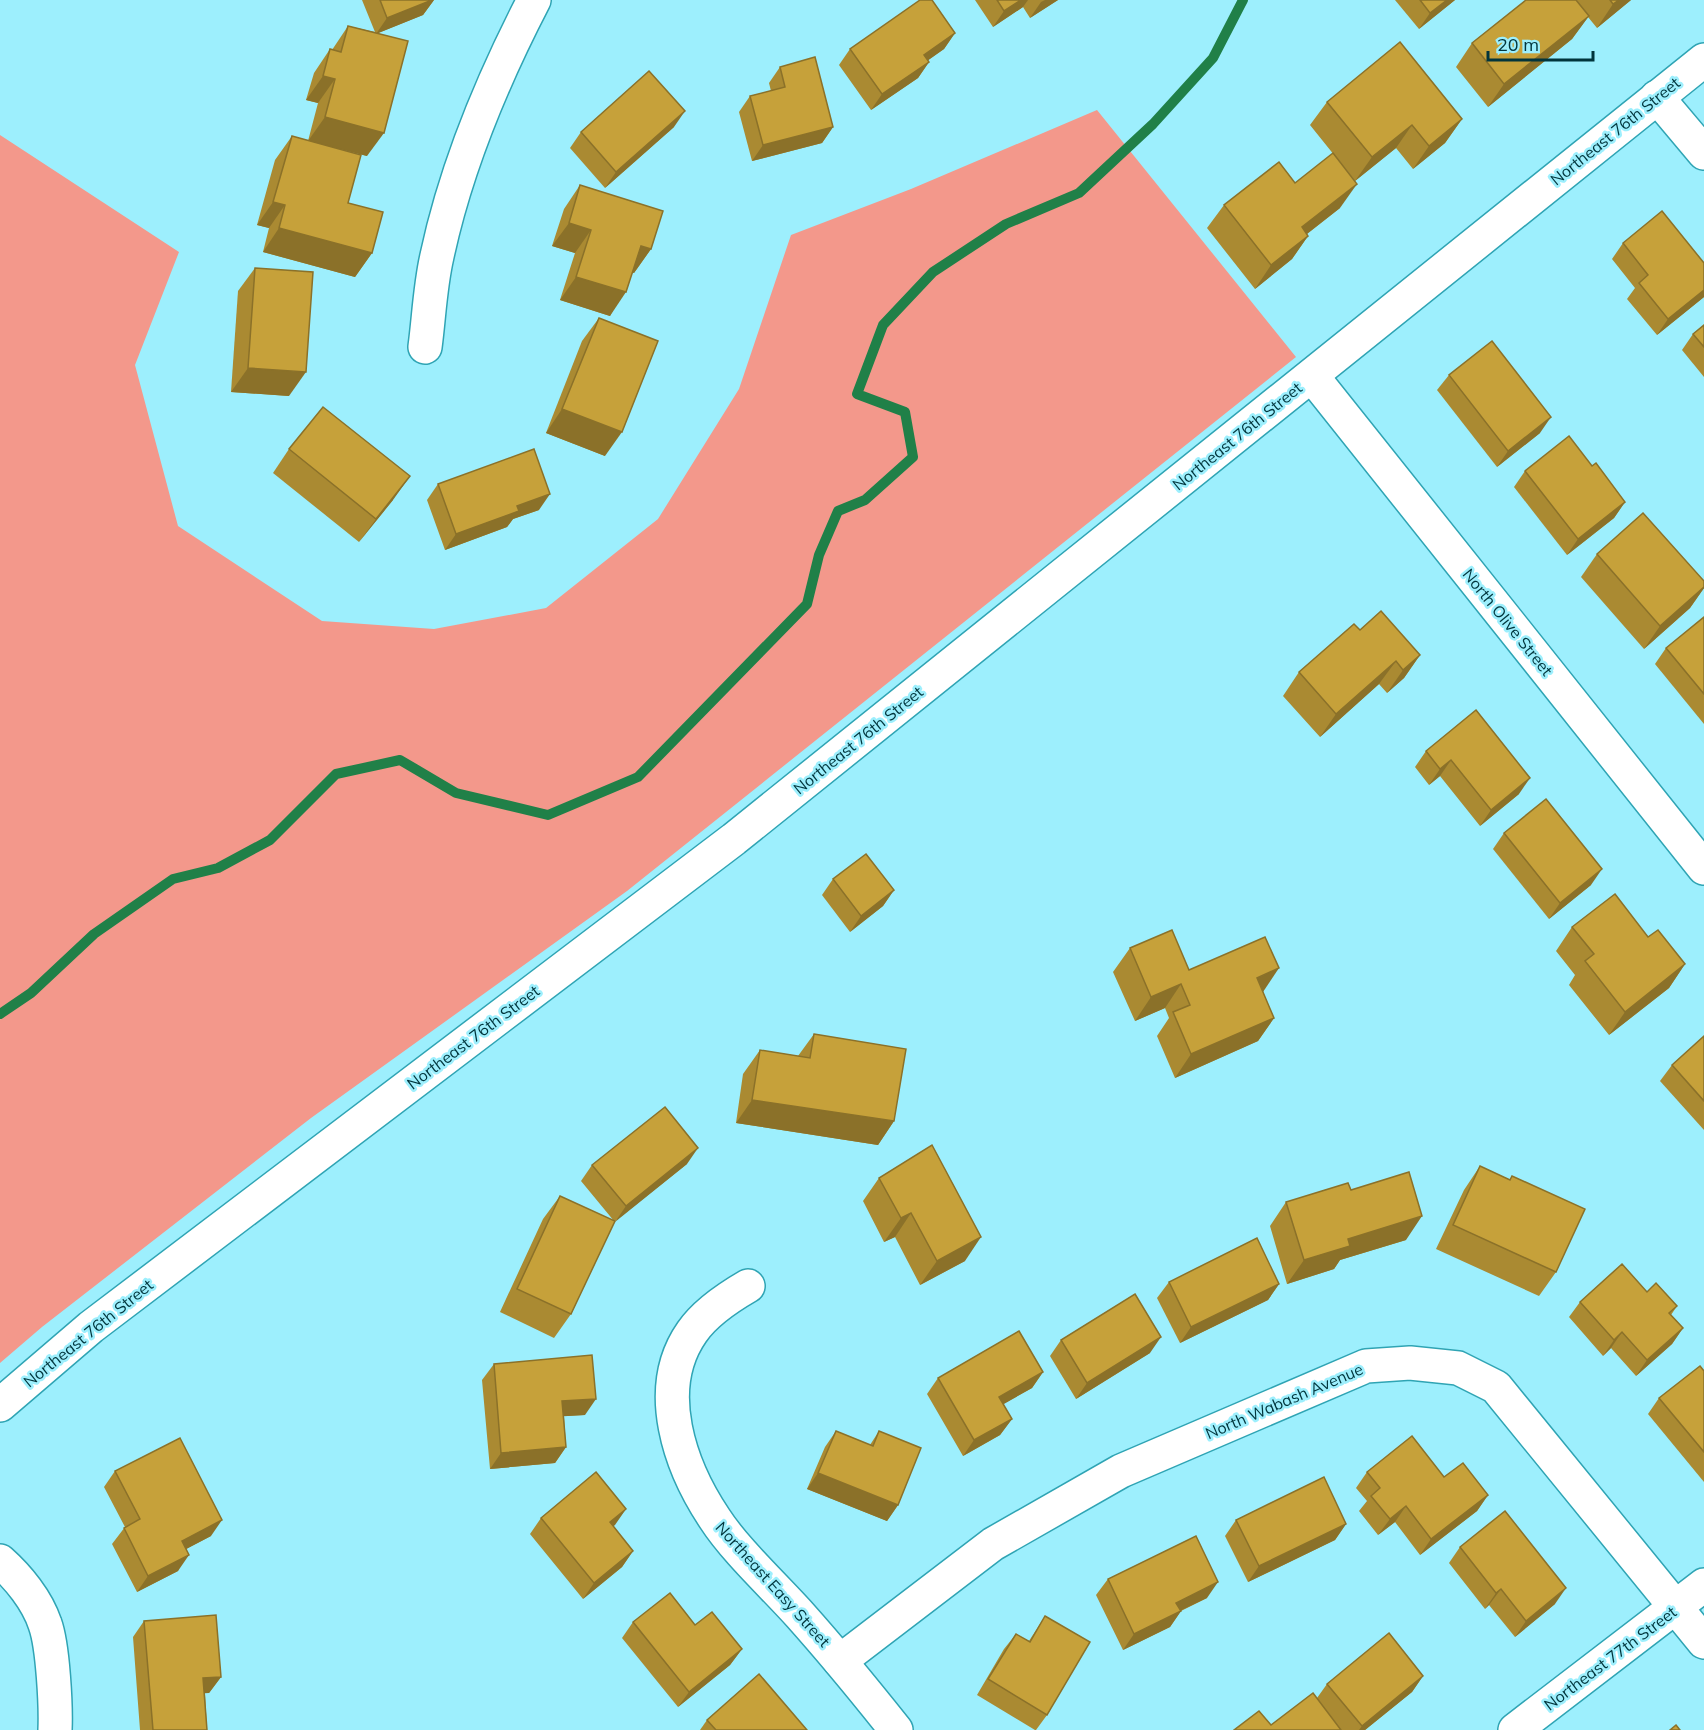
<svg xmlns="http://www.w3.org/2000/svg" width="1704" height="1730" viewBox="0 0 1704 1730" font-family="Mulish,sans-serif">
<rect width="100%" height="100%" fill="#9deffd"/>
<polygon fill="#f3988b" points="1097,110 1296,357 627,891 311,1118 42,1327 0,1363 0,135 179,252 135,365 178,526 322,621 434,629 546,608 658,519 739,389 791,235 911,189"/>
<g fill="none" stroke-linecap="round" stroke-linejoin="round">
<polyline stroke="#208048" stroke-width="10" points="0,1014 31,993 94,934 173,879 218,868 270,840 336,774 400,760 456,793 548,815 638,777 807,604 819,555 838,511 865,500 913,457 905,412 857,394 883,325 933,272 1006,224 1079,193 1153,124 1213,58 1243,0"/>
<defs>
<g id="street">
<polyline points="1657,97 1704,153"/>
<path d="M425,347C429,317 430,286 437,256C456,167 492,81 534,0"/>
<polyline points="1312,376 1704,868"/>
<path d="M748,1286C729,1297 705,1313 692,1332C652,1389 680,1467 715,1519C735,1550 774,1586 800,1615C833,1652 865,1691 896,1730"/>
<path d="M0,1561C18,1577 37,1600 45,1624C53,1646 56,1706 55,1730"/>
<polyline points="840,1661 993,1544 1121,1471 1366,1366 1410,1363 1458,1368 1496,1387 1704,1642"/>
<polyline points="1515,1730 1704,1585"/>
</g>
<polyline id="secondary" points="0,1405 91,1327 734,839 1704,60"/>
</defs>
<use href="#street" stroke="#2fa4b4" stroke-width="36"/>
<use href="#secondary" stroke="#2fa4b4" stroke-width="36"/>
<use href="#street" stroke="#fff" stroke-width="33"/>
<use href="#secondary" stroke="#fff" stroke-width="33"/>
</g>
<g fill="#aa8a32">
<polygon points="362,0 434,0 423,15 378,33 367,156 333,147 348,203 372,253 355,277 263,252 269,228 257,225 275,160 292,136 308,141 318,103 306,100 314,73 330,49 332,50 348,26 375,32"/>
<polygon points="975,0 1058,0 1030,18 1023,7 993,27"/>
<polygon points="1395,0 1455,0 1419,29"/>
<polygon points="1526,0 1631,0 1597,28 1588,17 1572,39 1488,107 1456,67 1472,43"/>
<polygon points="955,33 944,49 928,60 929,62 918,78 871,110 839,65 850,49"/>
<polygon points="780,67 833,127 822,143 752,161 739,112 750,96 771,91 769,83"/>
<polygon points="1327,102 1462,119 1445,143 1413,169 1396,148 1355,181 1310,125"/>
<polygon points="674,127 605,188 570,148 581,132"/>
<polygon points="1295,183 1340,208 1307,234 1308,236 1292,259 1255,289 1207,228 1224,205"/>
<polygon points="580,185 651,249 634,273 633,272 610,316 560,300 575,253 552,246 564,209"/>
<polygon points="1623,243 1704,263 1704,297 1657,335 1627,299 1635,288 1612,259"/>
<polygon points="255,268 289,396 231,392 238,291"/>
<polygon points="599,318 605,456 546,433 582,341"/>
<polygon points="1704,325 1704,377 1682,350 1693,334"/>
<polygon points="1449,375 1540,433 1497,467 1437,390"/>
<polygon points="289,449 393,500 359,542 273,473"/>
<polygon points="1592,466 1625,502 1614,518 1567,555 1514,487 1525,471"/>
<polygon points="438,484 539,510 513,519 507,527 445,550 427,500"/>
<polygon points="1597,554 1704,581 1704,588 1690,608 1644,649 1581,577"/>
<polygon points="1704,617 1704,724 1655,664 1666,648"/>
<polygon points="1360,630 1420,655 1404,678 1387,693 1379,684 1320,737 1283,696 1299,672"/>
<polygon points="1476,710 1519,794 1480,826 1440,776 1429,785 1415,767 1426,751"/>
<polygon points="1504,833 1591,885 1549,919 1493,849"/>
<polygon points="833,879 894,890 883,906 850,932 822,895"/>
<polygon points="1572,927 1685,964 1669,988 1609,1035 1569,985 1575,975 1556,951"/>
<polygon points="1130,948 1189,970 1263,992 1274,1018 1258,1041 1175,1078 1157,1036 1169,1018 1165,1008 1135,1021 1113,972"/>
<polygon points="814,1034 894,1121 878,1145 736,1123 743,1074 760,1050 798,1056"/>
<polygon points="1704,1036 1704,1130 1660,1081 1672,1065"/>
<polygon points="687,1164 614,1222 571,1314 554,1338 500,1312 543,1219 560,1196 614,1221 581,1181 592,1165"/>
<polygon points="1480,1166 1510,1180 1512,1176 1556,1272 1539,1296 1436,1249 1464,1190"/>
<polygon points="879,1178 965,1261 920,1285 895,1237 884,1242 863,1201"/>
<polygon points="1351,1190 1406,1240 1340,1260 1334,1269 1287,1284 1270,1226 1286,1202"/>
<polygon points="1169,1282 1279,1284 1268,1300 1180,1343 1157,1298"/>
<polygon points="1647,1292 1677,1306 1671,1315 1683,1328 1672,1344 1636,1376 1611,1348 1603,1356 1569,1317 1580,1302"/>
<polygon points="1061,1340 1150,1353 1076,1399 1050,1356"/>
<polygon points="494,1364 585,1415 564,1416 566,1447 555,1463 490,1469 482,1380"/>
<polygon points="1704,1371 1704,1482 1648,1414 1659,1398"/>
<polygon points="1043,1372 1032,1388 1003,1404 1012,1419 1000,1435 963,1456 927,1394 938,1378"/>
<polygon points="836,1431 870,1445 879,1431 898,1505 887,1521 807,1489 825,1447"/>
<polygon points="115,1471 211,1536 186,1549 178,1571 137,1592 112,1544 125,1527 104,1487"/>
<polygon points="1367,1472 1444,1477 1488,1495 1477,1511 1420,1555 1395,1522 1378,1535 1359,1511 1367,1501 1356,1488"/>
<polygon points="626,1509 613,1526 633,1551 622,1567 583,1599 530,1534 541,1518"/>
<polygon points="1236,1520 1346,1524 1335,1540 1248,1582 1225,1536"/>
<polygon points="1460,1547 1555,1604 1515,1637 1489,1605 1485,1609 1449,1563"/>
<polygon points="1108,1579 1207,1598 1181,1611 1170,1627 1123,1650 1096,1595"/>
<polygon points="1045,1616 1047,1715 1036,1730 1035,1730 977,1695 1004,1649 1016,1634 1029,1641"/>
<polygon points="144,1621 221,1677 209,1693 205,1693 207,1730 140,1730 133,1637"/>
<polygon points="633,1622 742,1649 730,1665 678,1707 622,1638"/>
<polygon points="1423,1676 1412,1692 1365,1730 1234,1730 1271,1725 1317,1698 1327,1684"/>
<polygon points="707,1720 807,1730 700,1730"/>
</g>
<g fill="#8b7129">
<polygon points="432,0 434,0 423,15 376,34 387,18"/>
<polygon points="1021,0 1028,0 1023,7 993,27 1004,11"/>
<polygon points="1045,0 1058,0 1030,18 1041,2"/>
<polygon points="1447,0 1455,0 1419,29 1430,13"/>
<polygon points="1619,0 1631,0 1597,28 1613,4"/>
<polygon points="1589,16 1572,39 1488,107 1504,84"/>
<polygon points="955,33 944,49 913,71 924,55"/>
<polygon points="929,62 918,78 871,110 882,94"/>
<polygon points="323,76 335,79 318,103 306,100"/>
<polygon points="685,111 674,127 605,188 616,172"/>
<polygon points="325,117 384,133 367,156 308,141"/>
<polygon points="1462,119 1445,143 1413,169 1429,146"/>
<polygon points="1412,125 1396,148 1355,181 1372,157"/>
<polygon points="833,127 822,143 752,161 763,145"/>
<polygon points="1357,184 1340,208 1285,251 1302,227"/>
<polygon points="273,202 285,205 269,228 257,225"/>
<polygon points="569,223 591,230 575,253 552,246"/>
<polygon points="279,228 372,253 355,277 263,252"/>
<polygon points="1308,236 1292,259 1255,289 1271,265"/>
<polygon points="641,246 651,249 634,273 624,270"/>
<polygon points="576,277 626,292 610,316 560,300"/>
<polygon points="1704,290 1704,297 1657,335 1668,319"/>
<polygon points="248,368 306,372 289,396 231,392"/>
<polygon points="562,409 622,432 605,456 546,433"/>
<polygon points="1551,417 1540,433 1497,467 1508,451"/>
<polygon points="410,476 393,500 359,542 376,519"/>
<polygon points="550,494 539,510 513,519 507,527 445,550 456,534 517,506"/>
<polygon points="1625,502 1614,518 1567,555 1578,539"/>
<polygon points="1704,587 1704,588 1690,608 1644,649 1660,626"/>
<polygon points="1420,655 1404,678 1387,693 1403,670"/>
<polygon points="1396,661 1379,684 1320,737 1336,714"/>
<polygon points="1451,760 1440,776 1429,785 1440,769"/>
<polygon points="1530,778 1519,794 1480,826 1491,810"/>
<polygon points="1602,869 1591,885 1549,919 1560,903"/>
<polygon points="894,890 883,906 850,932 861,916"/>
<polygon points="1685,964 1669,988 1609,1035 1625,1012"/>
<polygon points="1279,968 1263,992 1257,978"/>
<polygon points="1181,984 1165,1008 1135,1021 1151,997"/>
<polygon points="1274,1018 1258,1041 1175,1078 1191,1054"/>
<polygon points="752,1100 894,1121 878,1145 736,1123"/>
<polygon points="698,1148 687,1164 615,1222 626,1206"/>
<polygon points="911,1213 895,1237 884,1242 901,1218"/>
<polygon points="1422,1216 1406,1240 1340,1260 1334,1269 1287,1284 1304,1260 1348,1239"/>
<polygon points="981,1237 965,1261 920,1285 937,1261"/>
<polygon points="1279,1284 1268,1300 1180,1343 1191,1327"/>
<polygon points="1683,1328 1672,1344 1636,1376 1647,1360"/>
<polygon points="1622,1332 1611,1348 1603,1356 1614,1340"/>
<polygon points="1161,1337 1150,1353 1076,1399 1087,1383"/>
<polygon points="1043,1372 1032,1388 988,1413 999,1397"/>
<polygon points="596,1399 585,1415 551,1417 562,1401"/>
<polygon points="1012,1419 1000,1435 963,1456 974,1440"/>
<polygon points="566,1447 555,1463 490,1469 501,1453"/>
<polygon points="818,1473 898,1505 887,1521 807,1489"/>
<polygon points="1488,1495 1477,1511 1420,1555 1431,1539"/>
<polygon points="1406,1506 1395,1522 1378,1535 1390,1519"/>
<polygon points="626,1509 615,1525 599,1538 610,1522"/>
<polygon points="222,1520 211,1536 171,1557 182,1541"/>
<polygon points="1346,1524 1335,1540 1248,1582 1259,1566"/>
<polygon points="633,1551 622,1567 583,1599 594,1583"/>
<polygon points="189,1555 178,1571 137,1592 148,1576"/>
<polygon points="1218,1582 1207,1598 1165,1618 1176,1603"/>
<polygon points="1566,1588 1555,1604 1515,1637 1526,1621"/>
<polygon points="1501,1589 1489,1605 1485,1609 1496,1593"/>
<polygon points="1181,1611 1170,1627 1123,1650 1134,1634"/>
<polygon points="742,1649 730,1665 678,1707 689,1692"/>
<polygon points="1423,1676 1412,1692 1365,1730 1359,1730 1362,1726"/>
<polygon points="221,1677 209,1693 192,1694 203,1678"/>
</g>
<g fill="#c6a13a" stroke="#8b7129" stroke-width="1.5">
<polygon points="380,0 432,0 387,18"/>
<polygon points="920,0 932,0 955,33 924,55 929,62 882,94 850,49"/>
<polygon points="997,0 1021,0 1004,11"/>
<polygon points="1420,0 1447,0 1430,13"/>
<polygon points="1526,0 1576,0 1589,16 1504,84 1472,43"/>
<polygon points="1610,0 1619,0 1613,4"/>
<polygon points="348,26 408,41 384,133 325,117 335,79 323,76 330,49 341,52"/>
<polygon points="1400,42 1462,119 1429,146 1412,125 1372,157 1327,102"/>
<polygon points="815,57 833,127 763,145 750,96 785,87 780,67"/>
<polygon points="649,71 685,111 616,172 581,132"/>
<polygon points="292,136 361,155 348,203 383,212 372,253 279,228 285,205 273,202"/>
<polygon points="1333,153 1357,184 1302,227 1308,236 1271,265 1224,205 1279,162 1295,183"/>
<polygon points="580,185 663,211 651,249 641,246 626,292 576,277 591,230 569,223"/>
<polygon points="1662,211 1704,263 1704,290 1668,319 1639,283 1648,275 1623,243"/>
<polygon points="255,268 313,272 306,372 248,368"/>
<polygon points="599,318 658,341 622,432 562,409"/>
<polygon points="1704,325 1704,347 1693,334"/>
<polygon points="1492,341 1551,417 1508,451 1449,375"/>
<polygon points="323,407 410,476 376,519 289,449"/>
<polygon points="1569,436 1592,466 1596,463 1625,502 1578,539 1525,471"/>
<polygon points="534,449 550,494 517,506 519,511 456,534 438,484"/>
<polygon points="1643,513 1704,581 1704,587 1660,626 1597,554"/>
<polygon points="1381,611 1420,655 1403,670 1396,661 1336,714 1299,672 1354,624 1360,630"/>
<polygon points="1704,617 1704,694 1666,648"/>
<polygon points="1476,710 1530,778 1491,810 1451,760 1440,769 1426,751"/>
<polygon points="1546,799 1602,869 1560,903 1504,833"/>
<polygon points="866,854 894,890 861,916 833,879"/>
<polygon points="1615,894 1648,937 1658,930 1685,964 1625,1012 1585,961 1594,954 1572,927"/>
<polygon points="1172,930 1189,970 1265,937 1279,968 1257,978 1274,1018 1191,1054 1173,1012 1190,1005 1181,984 1151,997 1130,948"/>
<polygon points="814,1034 906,1049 894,1121 752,1100 760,1050 810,1058"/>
<polygon points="1704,1036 1704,1101 1672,1065"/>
<polygon points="665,1107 698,1148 626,1206 592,1165"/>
<polygon points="932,1145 981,1237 937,1261 911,1213 901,1218 879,1178"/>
<polygon points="1480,1166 1510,1180 1512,1176 1585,1209 1556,1272 1453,1225"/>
<polygon points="1409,1172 1422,1216 1348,1239 1350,1246 1304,1260 1286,1202 1348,1183 1351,1190"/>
<polygon points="560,1196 615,1221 571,1314 517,1289"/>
<polygon points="1257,1238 1279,1284 1191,1327 1169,1282"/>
<polygon points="1622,1264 1647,1292 1656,1283 1677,1306 1669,1313 1683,1328 1647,1360 1622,1332 1614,1340 1580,1302"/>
<polygon points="1135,1294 1161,1337 1087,1383 1061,1340"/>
<polygon points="1019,1331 1043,1372 999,1397 1012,1419 974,1440 938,1378"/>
<polygon points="592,1355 596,1399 562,1401 566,1447 501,1453 494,1364"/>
<polygon points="1700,1366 1704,1371 1704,1452 1659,1398"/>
<polygon points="836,1431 873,1446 879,1431 921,1448 898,1505 818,1473"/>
<polygon points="1412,1436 1444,1477 1463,1463 1488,1495 1431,1539 1406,1506 1390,1519 1371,1496 1380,1488 1367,1472"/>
<polygon points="180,1438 222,1520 182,1541 189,1555 148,1576 124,1528 140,1519 115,1471"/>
<polygon points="596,1472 626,1509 610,1522 633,1551 594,1583 541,1518"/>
<polygon points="1324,1477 1346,1524 1259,1566 1236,1520"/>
<polygon points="1505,1511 1566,1588 1526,1621 1501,1589 1496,1593 1460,1547"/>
<polygon points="1196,1536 1218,1582 1176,1603 1181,1611 1134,1634 1108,1579"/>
<polygon points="670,1593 695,1625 712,1612 742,1649 689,1692 633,1622"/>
<polygon points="216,1615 221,1677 203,1678 207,1730 153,1730 144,1621"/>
<polygon points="1045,1616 1090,1642 1047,1715 988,1679 1016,1634 1030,1642"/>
<polygon points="1389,1633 1423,1676 1362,1726 1327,1684"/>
<polygon points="759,1674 807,1730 716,1730 707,1720"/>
<polygon points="1313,1693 1341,1730 1234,1730 1259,1711 1271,1725"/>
<polygon points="1676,1725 1680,1730 1670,1730"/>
</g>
<g text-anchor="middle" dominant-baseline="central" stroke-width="5" stroke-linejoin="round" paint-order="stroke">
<g font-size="16" fill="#01353c" stroke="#9deffd">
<text transform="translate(1615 131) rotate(-39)">Northeast 76th Street</text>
<text transform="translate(1237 436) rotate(-39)">Northeast 76th Street</text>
<text transform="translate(1508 622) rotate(51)">North Olive Street</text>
<text transform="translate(858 740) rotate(-39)">Northeast 76th Street</text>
<text transform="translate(473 1037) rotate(-37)">Northeast 76th Street</text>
<text transform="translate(88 1333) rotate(-39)">Northeast 76th Street</text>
<text transform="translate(1284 1401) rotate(-23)">North Wabash Avenue</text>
<text transform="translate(773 1584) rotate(48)">Northeast Easy Street</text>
<text transform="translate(1610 1658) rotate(-37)">Northeast 77th Street</text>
</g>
</g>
<path d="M1488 51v9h105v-9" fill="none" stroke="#01353c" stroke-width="3"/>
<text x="1497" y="51" font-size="18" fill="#01353c" stroke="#9deffd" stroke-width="4.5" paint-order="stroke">20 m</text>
</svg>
